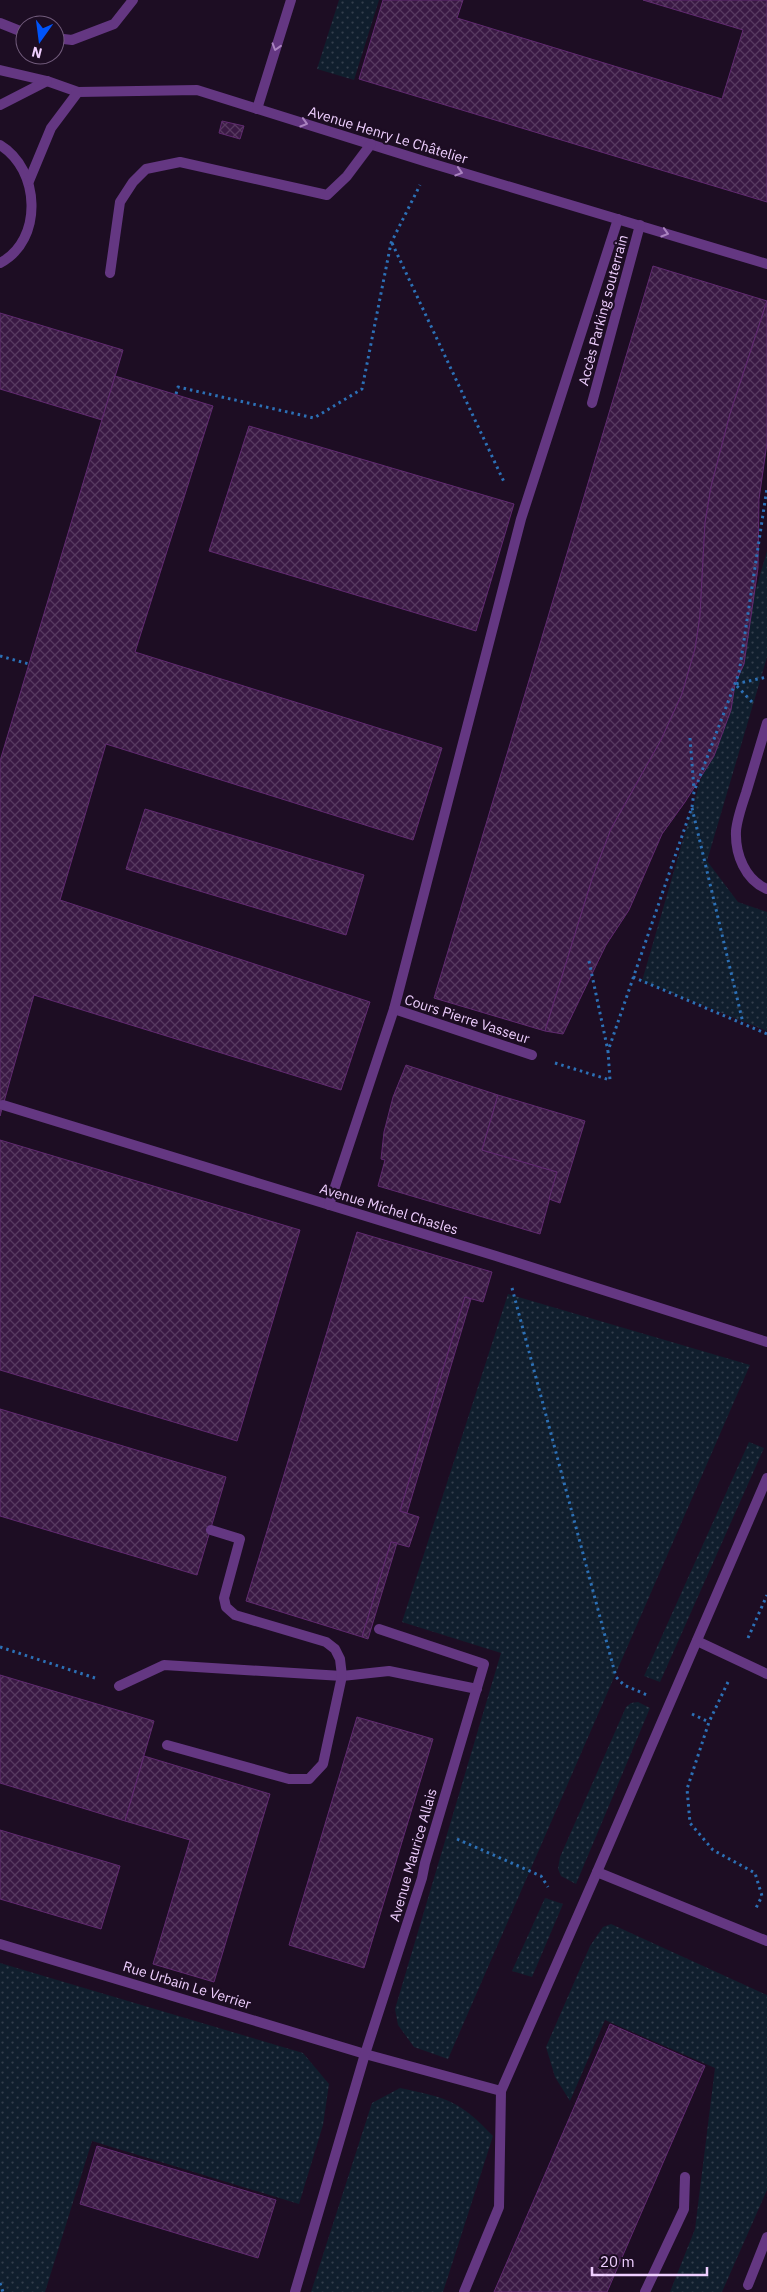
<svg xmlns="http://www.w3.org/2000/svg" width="767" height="2292" viewBox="0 0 767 2292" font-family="'IBM Plex Sans',sans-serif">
<defs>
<pattern id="grass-dots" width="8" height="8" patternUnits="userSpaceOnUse" patternTransform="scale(1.25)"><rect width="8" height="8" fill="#101e2d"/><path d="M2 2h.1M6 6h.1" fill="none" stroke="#333e4c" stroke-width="1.8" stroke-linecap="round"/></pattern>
<pattern id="building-cross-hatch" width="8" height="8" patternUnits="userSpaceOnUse" patternTransform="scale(1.25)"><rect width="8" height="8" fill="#3a1944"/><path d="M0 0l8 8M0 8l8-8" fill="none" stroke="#573960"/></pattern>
</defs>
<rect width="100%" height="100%" fill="#1d0d23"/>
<g fill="url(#grass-dots)">
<polygon points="339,0 379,0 354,80 317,69"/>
<polygon points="767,551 767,657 707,861 738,902 767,912 767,1031 642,981"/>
<polygon points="508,1294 750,1365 448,2059 414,2047 398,2025 395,2009 501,1653 402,1622"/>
<polygon points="749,1442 764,1448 660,1682 644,1676"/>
<polygon points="638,1702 650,1708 576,1884 561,1876 558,1869 560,1857 626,1707 631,1703"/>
<polygon points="545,1898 563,1904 532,1977 512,1971"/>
<polygon points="611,1924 767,1995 767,2190 722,2292 670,2292 695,2229 715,2068 605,2020 570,2101 555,2077 546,2047 590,1946 603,1927"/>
<polygon points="0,1963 303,2053 329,2084 323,2125 299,2204 92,2141 45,2292 0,2292"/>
<path d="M400,2088C447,2098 459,2100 493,2136L443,2292H311L372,2103Z"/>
</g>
<g fill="url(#building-cross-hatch)" stroke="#602a70">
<polygon points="383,0 463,0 457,18 722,99 743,30 643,0 767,0 767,202 359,79"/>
<polygon points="222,121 244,126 240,139 219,133"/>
<polygon points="653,266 767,301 730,414 711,487 705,523 700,616 695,649 682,694 661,740 611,829 593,876 545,1031 434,998"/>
<polygon points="767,301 767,443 759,499 758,568 744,664 735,684 731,710 714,756 685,802 662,834 629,910 606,945 563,1034 545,1031 593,876 611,829 661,740 682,694 695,649 700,616 705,523 711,487 730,414"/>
<polygon points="0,313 123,350 102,420 0,389"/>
<polygon points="115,376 213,406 135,652 442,748 413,840 106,744 60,900 370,1002 341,1090 34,995 0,1116 0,761"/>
<polygon points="249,426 514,504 476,631 209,551"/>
<polygon points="145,809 364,875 346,935 126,869"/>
<polygon points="406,1065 498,1095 482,1150 557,1172 540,1234 378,1186 385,1160 381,1159 384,1132 393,1097"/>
<polygon points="498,1095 585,1121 560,1203 549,1199 557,1172 482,1150"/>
<polygon points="0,1140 300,1230 237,1441 0,1370"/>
<polygon points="357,1232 492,1272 483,1302 465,1297 400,1511 419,1517 409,1547 391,1542 362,1637 246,1601"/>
<polygon points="465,1297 471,1299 407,1513 400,1511"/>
<polygon points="0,1409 226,1477 197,1575 0,1516"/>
<polygon points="391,1542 397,1543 368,1639 362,1637"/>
<polygon points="0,1675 154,1721 125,1821 0,1783"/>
<polygon points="357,1717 433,1739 364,1968 289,1945"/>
<polygon points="144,1756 270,1794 214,1982 153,1964 190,1840 125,1821"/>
<polygon points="0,1830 120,1866 101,1929 0,1899"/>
<polygon points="610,2024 705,2066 607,2292 494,2292"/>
<polygon points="97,2146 276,2200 258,2258 80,2204"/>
</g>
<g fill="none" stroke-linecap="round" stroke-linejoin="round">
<g stroke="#2c70b6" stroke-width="3" stroke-dasharray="2.5 4" stroke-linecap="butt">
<polyline points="392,243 505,484"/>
<polyline points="176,394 178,387 314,418 362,389 391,243 420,185"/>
<polyline points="0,656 29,664"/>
<polyline points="752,702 735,684 767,677"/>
<polyline points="690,738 694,789"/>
<polyline points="692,808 743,1023"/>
<polyline points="589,961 608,1051"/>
<polyline points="633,977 767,1034"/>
<polyline points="555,1063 610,1080 608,1051 692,807 694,792 739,673 767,488"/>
<polyline points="512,1288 616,1677 624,1685 647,1695"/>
<polyline points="748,1638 767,1595"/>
<polyline points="0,1647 95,1678"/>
<polyline points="728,1682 709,1722 687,1789 690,1823 713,1850 755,1873 762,1896 755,1910"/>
<polyline points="692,1714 709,1722"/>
<polyline points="457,1839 541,1876 548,1887"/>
<polyline points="0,2283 3,2292"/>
</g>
<g stroke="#643782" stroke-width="10">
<polyline points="0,23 25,33"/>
<polyline points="55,38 72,40 114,24 133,0"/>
<polyline points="0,70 47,81 78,92 197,90 427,162 767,264"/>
<polyline points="0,105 47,81"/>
<polyline points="257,109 291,0"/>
<path d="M0,145C40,169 44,240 0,263"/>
<polyline points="29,181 51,128 78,92"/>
<polyline points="110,273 120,202 133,182 146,169 180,162 327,195 347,176 371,144"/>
<polyline points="592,403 640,225"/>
<path d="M767,723C760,746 753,770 746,793C742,805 737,819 736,831C735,854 745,880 767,889"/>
<polyline points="394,1009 532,1055"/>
<polyline points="3,1105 496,1256 767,1342"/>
<polyline points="329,1205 394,1009 521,519 618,219"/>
<polyline points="697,1641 767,1674"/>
<polyline points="119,1686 164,1665 342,1676 389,1671 477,1689"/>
<polyline points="167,1745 289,1779 309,1779 323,1764 342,1676 340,1659 335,1649 326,1642 235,1615 226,1607 224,1598 240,1539 211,1530"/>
<polyline points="0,1944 365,2054 501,2091"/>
<polyline points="748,2285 767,2237"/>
<polyline points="295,2292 365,2054 422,1878 425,1863 484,1664 379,1629"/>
<polyline points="464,2292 499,2207 501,2091 597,1872"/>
<polyline points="645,2292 684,2209 685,2177"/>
</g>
<polyline stroke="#643782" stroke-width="10" points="767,1478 597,1872 767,1941"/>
</g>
<defs><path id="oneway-chevron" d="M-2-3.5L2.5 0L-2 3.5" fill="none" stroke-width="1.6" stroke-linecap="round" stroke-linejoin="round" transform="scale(1.25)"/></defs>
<g stroke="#aa83c0">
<use href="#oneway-chevron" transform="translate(276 47) rotate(107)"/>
<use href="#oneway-chevron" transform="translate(304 123) rotate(17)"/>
<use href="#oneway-chevron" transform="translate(459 172) rotate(17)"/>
<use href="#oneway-chevron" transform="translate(665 233) rotate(17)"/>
</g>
<g text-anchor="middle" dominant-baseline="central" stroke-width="4.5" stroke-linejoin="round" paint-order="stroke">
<g font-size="14" fill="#efcfff" stroke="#1d0d23">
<text transform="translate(388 135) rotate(17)">Avenue Henry Le Châtelier</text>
<text transform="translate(603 310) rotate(-75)">Accès Parking souterrain</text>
<text transform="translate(467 1019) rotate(18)">Cours Pierre Vasseur</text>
<text transform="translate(389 1209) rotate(17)">Avenue Michel Chasles</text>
<text transform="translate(413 1855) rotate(-74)">Avenue Maurice Allais</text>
<text transform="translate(187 1985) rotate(17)">Rue Urbain Le Verrier</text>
</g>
</g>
<g transform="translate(40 40) rotate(194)"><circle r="24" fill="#1d0d23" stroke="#715b7b"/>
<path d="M0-4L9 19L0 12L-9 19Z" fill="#0054fa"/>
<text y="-8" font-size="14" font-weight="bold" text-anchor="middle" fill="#efcfff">N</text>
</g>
<path d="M592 2267v8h115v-8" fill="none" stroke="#efcfff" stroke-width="2.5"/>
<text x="600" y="2267" font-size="15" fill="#efcfff" stroke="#1d0d23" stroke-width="4" paint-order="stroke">20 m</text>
</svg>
